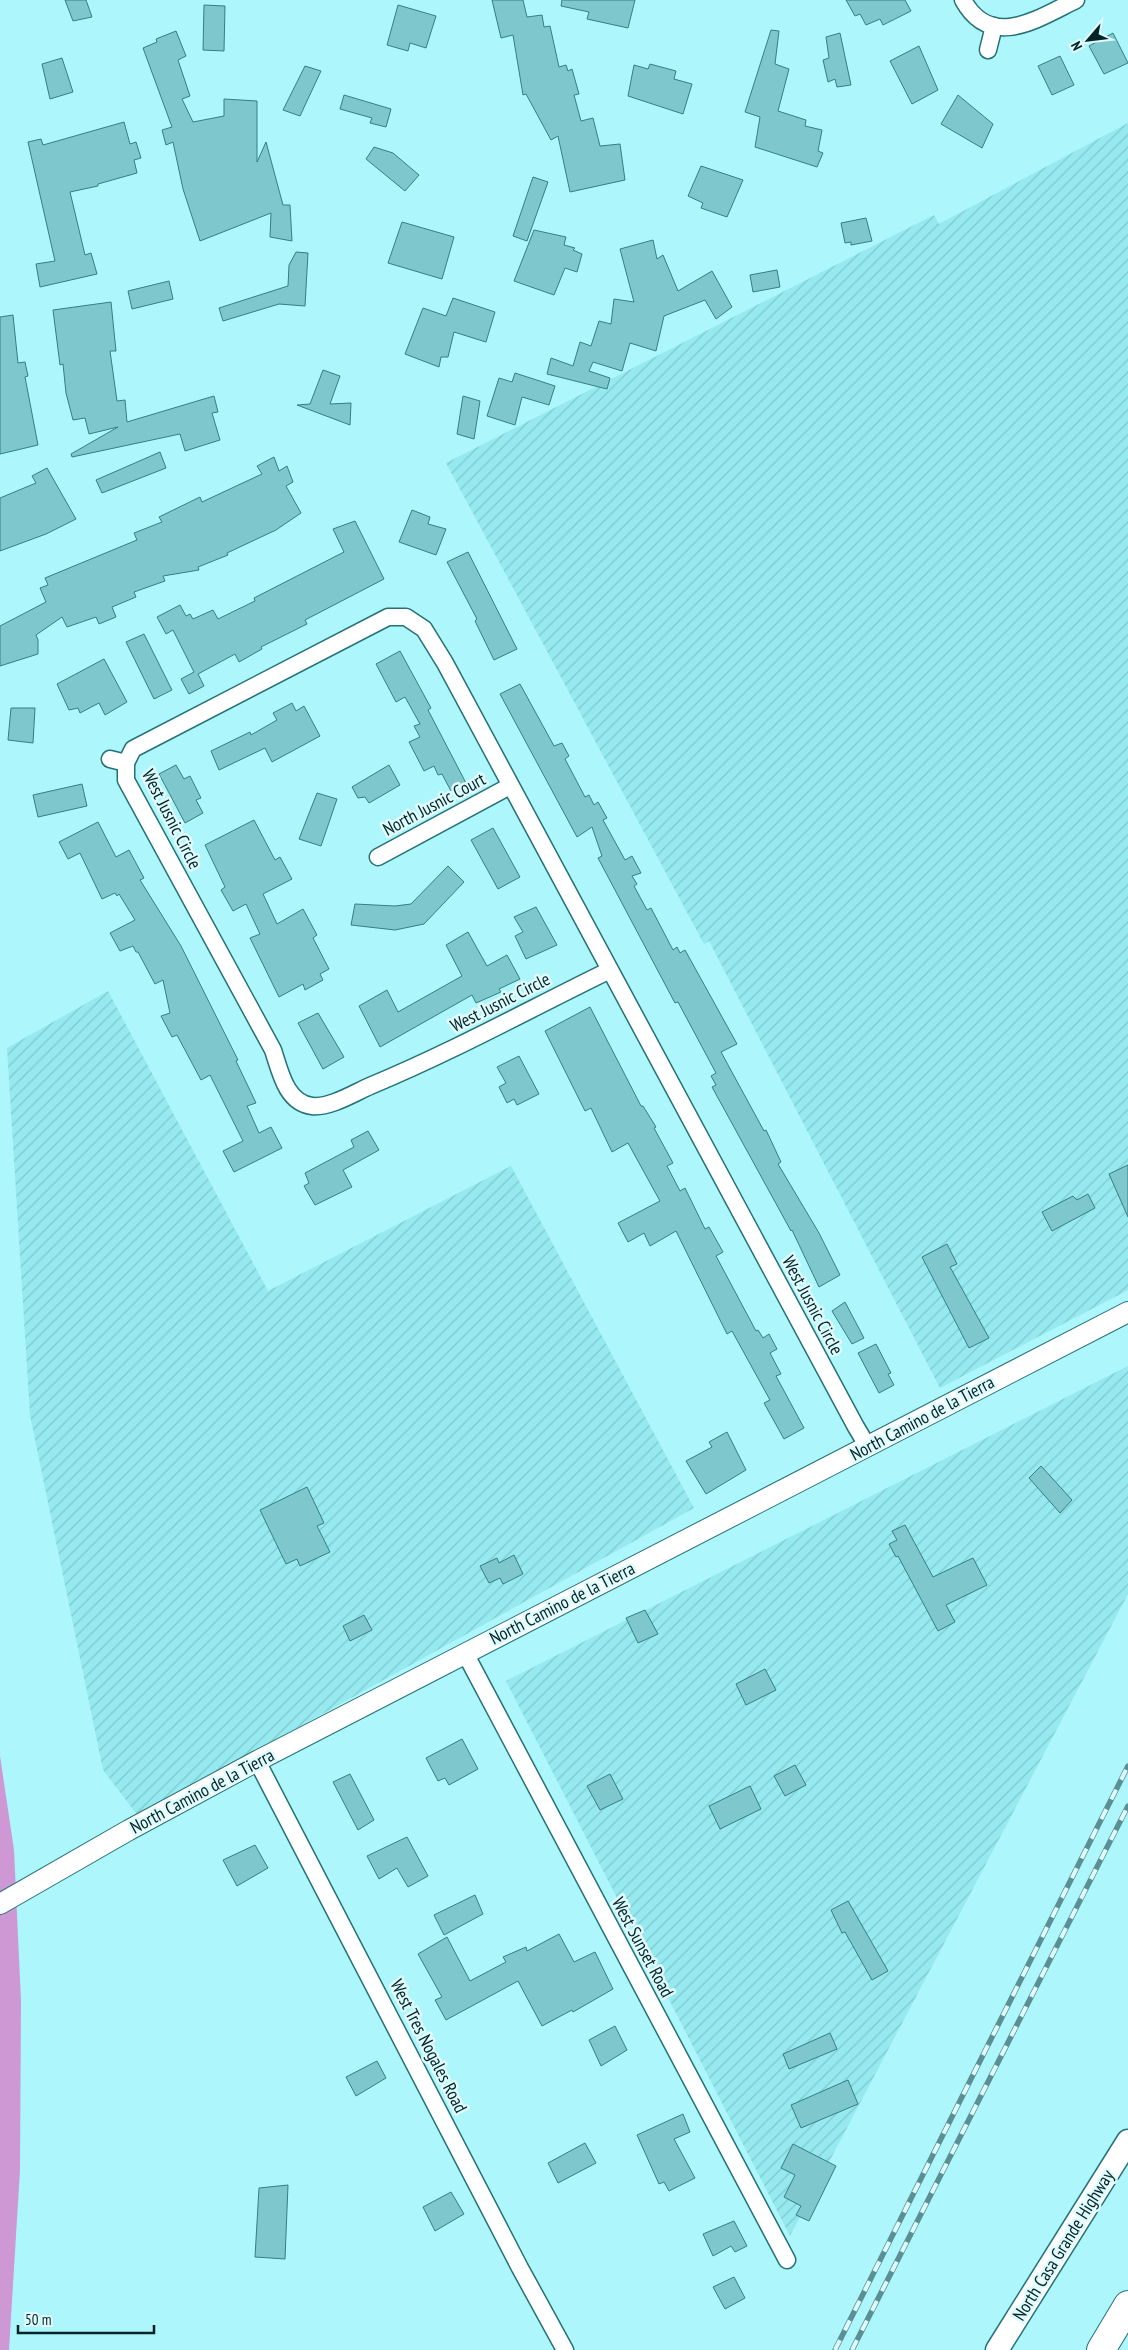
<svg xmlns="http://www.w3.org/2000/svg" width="1128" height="2350" viewBox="0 0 1128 2350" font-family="'PT Sans Narrow',sans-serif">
<defs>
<pattern id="industrial-furrows" width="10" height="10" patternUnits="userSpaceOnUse" patternTransform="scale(1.25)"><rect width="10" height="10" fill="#95e9ef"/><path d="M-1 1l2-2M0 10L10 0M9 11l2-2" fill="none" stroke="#7fc8cd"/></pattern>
</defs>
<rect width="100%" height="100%" fill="#acf6fc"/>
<g fill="url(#industrial-furrows)">
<polygon points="1128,123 1128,1290 940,1388 709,941 704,944 446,463 934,215 939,224"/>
<polygon points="108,991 268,1291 511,1166 694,1508 138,1816 103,1770 30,1415 7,1048"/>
<polygon points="1128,1366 1128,1594 790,2236 506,1681"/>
</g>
<polygon fill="#cd98d4" points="0,1756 14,1850 21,2001 20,2170 9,2350 0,2350"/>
<g fill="#7ec7cd" stroke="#347f84">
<polygon points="65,0 86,0 92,17 73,21"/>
<polygon points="492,0 523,0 527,17 542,15 544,27 550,26 559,67 566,65 568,71 572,69 579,94 574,95 581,121 593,118 600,146 620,144 625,180 570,192 558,136 551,140 526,94 523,95 513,35 501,38"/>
<polygon points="562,0 635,0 628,28 587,19 589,12 561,6"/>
<polygon points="846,0 905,0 911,11 883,25 880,19 866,25 860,14 855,16"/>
<polygon points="204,5 225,6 224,51 203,50"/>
<polygon points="398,5 436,16 426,48 410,43 408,51 387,45"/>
<polygon points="771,30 779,31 775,64 789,69 778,111 806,120 805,126 822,130 818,151 823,153 817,167 755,147 760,117 745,112"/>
<polygon points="176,31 186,56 178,60 190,96 182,99 193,122 224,116 224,99 257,101 257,162 266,142 283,205 290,205 292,241 270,237 271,213 200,241 183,189 173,142 166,145 162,130 172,127 143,48 157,42 156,39"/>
<polygon points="840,33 851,85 837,87 835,79 828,82 823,60 829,58 826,37"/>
<polygon points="1113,33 1128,63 1104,74 1089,46"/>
<polygon points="919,46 938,90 912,104 890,61"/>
<polygon points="1060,56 1074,85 1052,95 1038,66"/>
<polygon points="62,58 73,92 50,99 42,64"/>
<polygon points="650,64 676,71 674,79 692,84 683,114 628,96 634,65 648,69"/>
<polygon points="305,66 321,71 300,116 283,110"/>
<polygon points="344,95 391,109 386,127 370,123 372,118 340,109"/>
<polygon points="958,95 993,124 982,148 941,124"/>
<polygon points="124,122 130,144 136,142 141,158 134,160 137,173 98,184 98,186 70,192 85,255 91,253 97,274 40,287 36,264 55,261 28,142 41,139 43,145"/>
<polygon points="374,147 393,153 419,175 405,191 366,159"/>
<polygon points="701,166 743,180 727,217 701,208 703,203 688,196"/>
<polygon points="533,177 548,182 527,241 513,236"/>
<polygon points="866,218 872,241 851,245 851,242 845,243 841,223"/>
<polygon points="402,222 454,237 442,279 388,263"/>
<polygon points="534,230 566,237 564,245 575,248 573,250 582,254 577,272 565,268 554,295 514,281"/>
<polygon points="653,240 657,259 663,255 678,291 712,271 732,307 716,319 705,300 664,316 656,351 630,343 622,371 593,362 589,371 610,378 607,389 547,374 551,358 573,366 580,342 591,346 599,321 611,324 614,299 634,302 620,249"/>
<polygon points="296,252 308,253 305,306 279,304 223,321 219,308 288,286 289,265"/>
<polygon points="777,270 780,287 753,292 750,275"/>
<polygon points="169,281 173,299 132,309 128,291"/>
<polygon points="453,298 495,312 486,342 454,332 448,357 441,357 439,367 405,354 423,308 446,316"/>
<polygon points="111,302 116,351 110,351 117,401 125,400 127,422 214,396 218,412 212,413 220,440 185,451 180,434 72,457 71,454 118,427 89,434 85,418 73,420 66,393 63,364 60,365 53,310"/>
<polygon points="13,315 18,363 25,362 28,376 25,377 38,445 0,454 0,317"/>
<polygon points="323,370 340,376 330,404 351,403 350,425 297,405 310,404"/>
<polygon points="515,373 555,386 549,405 522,397 515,425 487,416 499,378 512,382"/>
<polygon points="463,396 480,401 474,439 457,434"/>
<polygon points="160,452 166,468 102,493 96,480"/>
<polygon points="274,457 279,471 287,466 293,482 286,486 301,513 276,530 227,553 228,555 198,567 199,570 163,576 165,581 134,592 136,597 112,607 116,617 99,624 96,617 67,627 62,617 36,635 38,640 38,654 0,666 0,626 46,602 40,588 48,585 45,578 137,540 134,533 162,522 159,517 200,497 202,502 262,474 257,466"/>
<polygon points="47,468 76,519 46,534 0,551 0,498 36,483 32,476"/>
<polygon points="412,510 430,517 428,524 446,529 436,555 399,542"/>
<polygon points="355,521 384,579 305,620 307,624 261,647 262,649 239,662 235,654 198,674 204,686 189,694 181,679 194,672 173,630 166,634 157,617 180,605 186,616 190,614 193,619 213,610 218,619 255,601 254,598 344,552 333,529"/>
<polygon points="468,552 517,649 494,660 475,621 477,619 447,562"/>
<polygon points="144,634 172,690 154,699 126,642"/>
<polygon points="400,651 431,708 428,710 466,783 451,791 442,774 438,775 434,766 424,771 409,742 420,737 414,726 420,724 405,697 396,702 376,664"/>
<polygon points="104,659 127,702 105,715 99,703 80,713 78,708 69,710 57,684"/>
<polygon points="520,684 554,746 562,743 569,756 565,759 585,797 589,795 594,805 598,802 607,818 603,820 625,860 632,856 641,873 632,876 637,884 634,886 647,910 651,908 673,950 677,947 680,953 685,950 737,1044 721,1052 764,1131 766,1130 781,1162 778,1164 819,1233 840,1275 819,1287 792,1230 791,1231 712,1087 716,1085 711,1076 716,1073 678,1002 675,1003 598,858 602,856 592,827 577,837 500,694"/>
<polygon points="292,703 296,711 304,706 320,736 272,762 265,748 219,770 211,751 250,732 251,735 277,720 273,713"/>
<polygon points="11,708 35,708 33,743 8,740"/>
<polygon points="176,765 184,779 190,776 201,798 196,800 203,813 185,823 159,774"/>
<polygon points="389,765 400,785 369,803 365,797 358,798 352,787"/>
<polygon points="82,784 87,806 38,817 33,795"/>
<polygon points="317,793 337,799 321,846 299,839"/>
<polygon points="254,820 275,860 280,857 292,879 263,894 277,924 303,909 317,935 313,938 329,969 320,974 323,980 305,990 303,984 279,997 250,938 260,934 246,904 233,911 221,890 225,887 205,845"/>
<polygon points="98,822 116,857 129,850 144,878 140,880 181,946 238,1060 236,1061 256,1103 247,1106 259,1133 271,1127 282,1148 234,1172 223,1151 243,1141 210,1075 201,1080 177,1035 172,1037 161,1016 170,1013 163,980 155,984 138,952 136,952 133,946 120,951 110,933 135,920 119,894 117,896 115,893 102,899 80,853 68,859 59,842"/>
<polygon points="493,828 520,877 498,889 471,840"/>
<polygon points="448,866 464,882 424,924 395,930 351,925 355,904 395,906 411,904"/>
<polygon points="536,907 557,945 526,959 515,936 523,932 514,917"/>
<polygon points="468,932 487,966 507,955 520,979 499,989 501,992 476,1003 472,995 380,1047 359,1006 387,990 398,1012 462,976 446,945"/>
<polygon points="590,1007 641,1106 643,1106 656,1127 654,1128 673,1163 667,1166 680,1191 685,1188 705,1229 709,1227 723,1252 716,1256 756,1331 758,1330 763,1338 769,1334 777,1349 770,1353 781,1374 776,1376 804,1428 784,1439 764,1403 770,1400 732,1331 727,1334 676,1231 650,1246 644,1233 628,1242 618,1223 660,1201 628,1143 612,1152 591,1108 585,1111 545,1031"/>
<polygon points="318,1013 344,1057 323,1069 298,1023"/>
<polygon points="519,1056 539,1094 517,1105 514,1099 507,1103 499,1087 506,1083 497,1067"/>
<polygon points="368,1131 379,1150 343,1170 352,1187 315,1205 304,1186 309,1183 305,1173 354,1147 351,1140"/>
<polygon points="1128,1165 1128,1217 1109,1174"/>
<polygon points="1088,1194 1095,1208 1052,1231 1042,1212 1073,1196 1077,1200"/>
<polygon points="947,1244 957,1264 950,1267 989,1338 969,1348 922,1257"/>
<polygon points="845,1302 864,1338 852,1344 832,1311"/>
<polygon points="876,1344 891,1373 888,1374 894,1385 879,1393 858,1353"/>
<polygon points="727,1432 746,1470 706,1494 686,1461 712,1447 709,1442"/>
<polygon points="1041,1466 1072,1500 1060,1513 1029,1478"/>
<polygon points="307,1487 324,1523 317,1526 330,1552 300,1566 297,1559 286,1564 260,1510"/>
<polygon points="905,1525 933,1577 973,1558 987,1585 946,1605 955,1622 938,1631 898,1556 896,1557 889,1544 897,1540 892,1531"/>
<polygon points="514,1555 523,1574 503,1584 500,1578 489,1583 480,1566 497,1558 499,1563"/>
<polygon points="645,1610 658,1634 638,1643 626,1618"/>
<polygon points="364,1615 372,1630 350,1641 343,1626"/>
<polygon points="765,1669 776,1690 746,1705 736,1684"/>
<polygon points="462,1739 478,1769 449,1785 445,1778 438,1781 426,1758"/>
<polygon points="795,1765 806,1785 785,1796 774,1776"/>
<polygon points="350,1774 374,1820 358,1830 333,1782"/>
<polygon points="610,1774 623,1799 600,1810 587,1786"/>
<polygon points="750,1786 761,1809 720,1829 709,1806"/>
<polygon points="407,1837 428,1876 408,1887 397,1868 379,1879 367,1856"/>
<polygon points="255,1845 268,1868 237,1886 223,1860"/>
<polygon points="475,1895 483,1914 444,1935 434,1915"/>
<polygon points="848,1901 888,1971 872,1980 845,1932 842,1933 831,1910"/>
<polygon points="559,1934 574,1962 595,1952 613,1989 573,2012 572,2010 542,2026 518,1981 446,2020 435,2000 442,1997 418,1954 447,1937 470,1981 506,1962 503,1957 526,1947 527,1951"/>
<polygon points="615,2026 627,2050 601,2066 589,2040"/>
<polygon points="830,2033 837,2049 789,2069 783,2054"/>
<polygon points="377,2061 386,2078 356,2096 346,2077"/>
<polygon points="848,2080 858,2104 801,2128 791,2105"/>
<polygon points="683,2114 690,2132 674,2139 695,2178 669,2191 664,2182 659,2184 637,2135"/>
<polygon points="585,2143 596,2163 558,2183 548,2163"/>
<polygon points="793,2144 836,2166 809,2221 796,2215 801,2206 784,2197 795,2175 781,2168"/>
<polygon points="288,2185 285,2259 255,2257 259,2188"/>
<polygon points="451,2192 464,2214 435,2231 423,2207"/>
<polygon points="734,2221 747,2246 735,2252 731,2246 713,2256 703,2234"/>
<polygon points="734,2277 745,2298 725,2309 713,2287"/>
</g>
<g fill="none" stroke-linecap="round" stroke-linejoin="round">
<defs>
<g id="minor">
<path d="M963,0C991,51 1039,18 1076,0"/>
<polyline points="988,50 994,26"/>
<polyline points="110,759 126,763"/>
<polyline points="378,857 510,786"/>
<path d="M610,970C530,1009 452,1052 370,1086C354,1093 330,1108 312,1106C286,1103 280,1071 273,1050L126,780V763L133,749L388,617H406L424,629L445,663L856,1427L868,1447"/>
<polyline points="465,1653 787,2260"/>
<polyline points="257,1761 520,2268 565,2350"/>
</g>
<polyline id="tertiary" points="0,1904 129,1830 257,1761 1128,1312"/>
<polyline id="secondary" points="997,2350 1128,2141"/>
<polyline id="motorway" points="1101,2350 1128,2305"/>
</defs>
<use href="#minor" stroke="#247176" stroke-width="19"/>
<use href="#tertiary" stroke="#247176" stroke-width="22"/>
<use href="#secondary" stroke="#247176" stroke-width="25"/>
<use href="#motorway" stroke="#247176" stroke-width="30"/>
<use href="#minor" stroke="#fff" stroke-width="16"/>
<use href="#tertiary" stroke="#fff" stroke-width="20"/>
<use href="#secondary" stroke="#fff" stroke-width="22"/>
<use href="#motorway" stroke="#fff" stroke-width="28"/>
<defs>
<g id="rail">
<polyline points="835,2350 1128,1766"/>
<polyline points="852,2350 1128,1806"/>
</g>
</defs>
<use href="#rail" stroke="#5a8f94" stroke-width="5.5"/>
<use href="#rail" stroke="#dffbfd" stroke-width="4" stroke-dasharray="11" stroke-linecap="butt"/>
</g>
<g text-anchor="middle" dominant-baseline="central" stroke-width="5" stroke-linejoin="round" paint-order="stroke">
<g font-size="18" fill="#032326" stroke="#dffbfd">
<text transform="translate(434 804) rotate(-28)">North Jusnic Court</text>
<text transform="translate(172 819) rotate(63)">West Jusnic Circle</text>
<text transform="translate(500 1002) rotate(-27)">West Jusnic Circle</text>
<text transform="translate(813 1305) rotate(62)">West Jusnic Circle</text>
<text transform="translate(922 1418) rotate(-28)">North Camino de la Tierra</text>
<text transform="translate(562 1603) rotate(-27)">North Camino de la Tierra</text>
<text transform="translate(202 1791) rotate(-28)">North Camino de la Tierra</text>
<text transform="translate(643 1947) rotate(62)">West Sunset Road</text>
<text transform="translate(429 2046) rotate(63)">West Tres Nogales Road</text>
<text transform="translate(1063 2245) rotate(-58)">North Casa Grande Highway</text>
</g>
</g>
<g transform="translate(1088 40) rotate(242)" stroke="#dffbfd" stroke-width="4" paint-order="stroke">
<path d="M0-4L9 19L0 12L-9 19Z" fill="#032326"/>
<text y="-8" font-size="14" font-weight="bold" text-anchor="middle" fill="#032326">N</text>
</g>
<path d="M18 2325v8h136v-8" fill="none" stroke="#032326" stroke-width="2.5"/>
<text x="25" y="2325" font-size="15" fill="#032326" stroke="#dffbfd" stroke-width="4" paint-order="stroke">50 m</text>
</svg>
